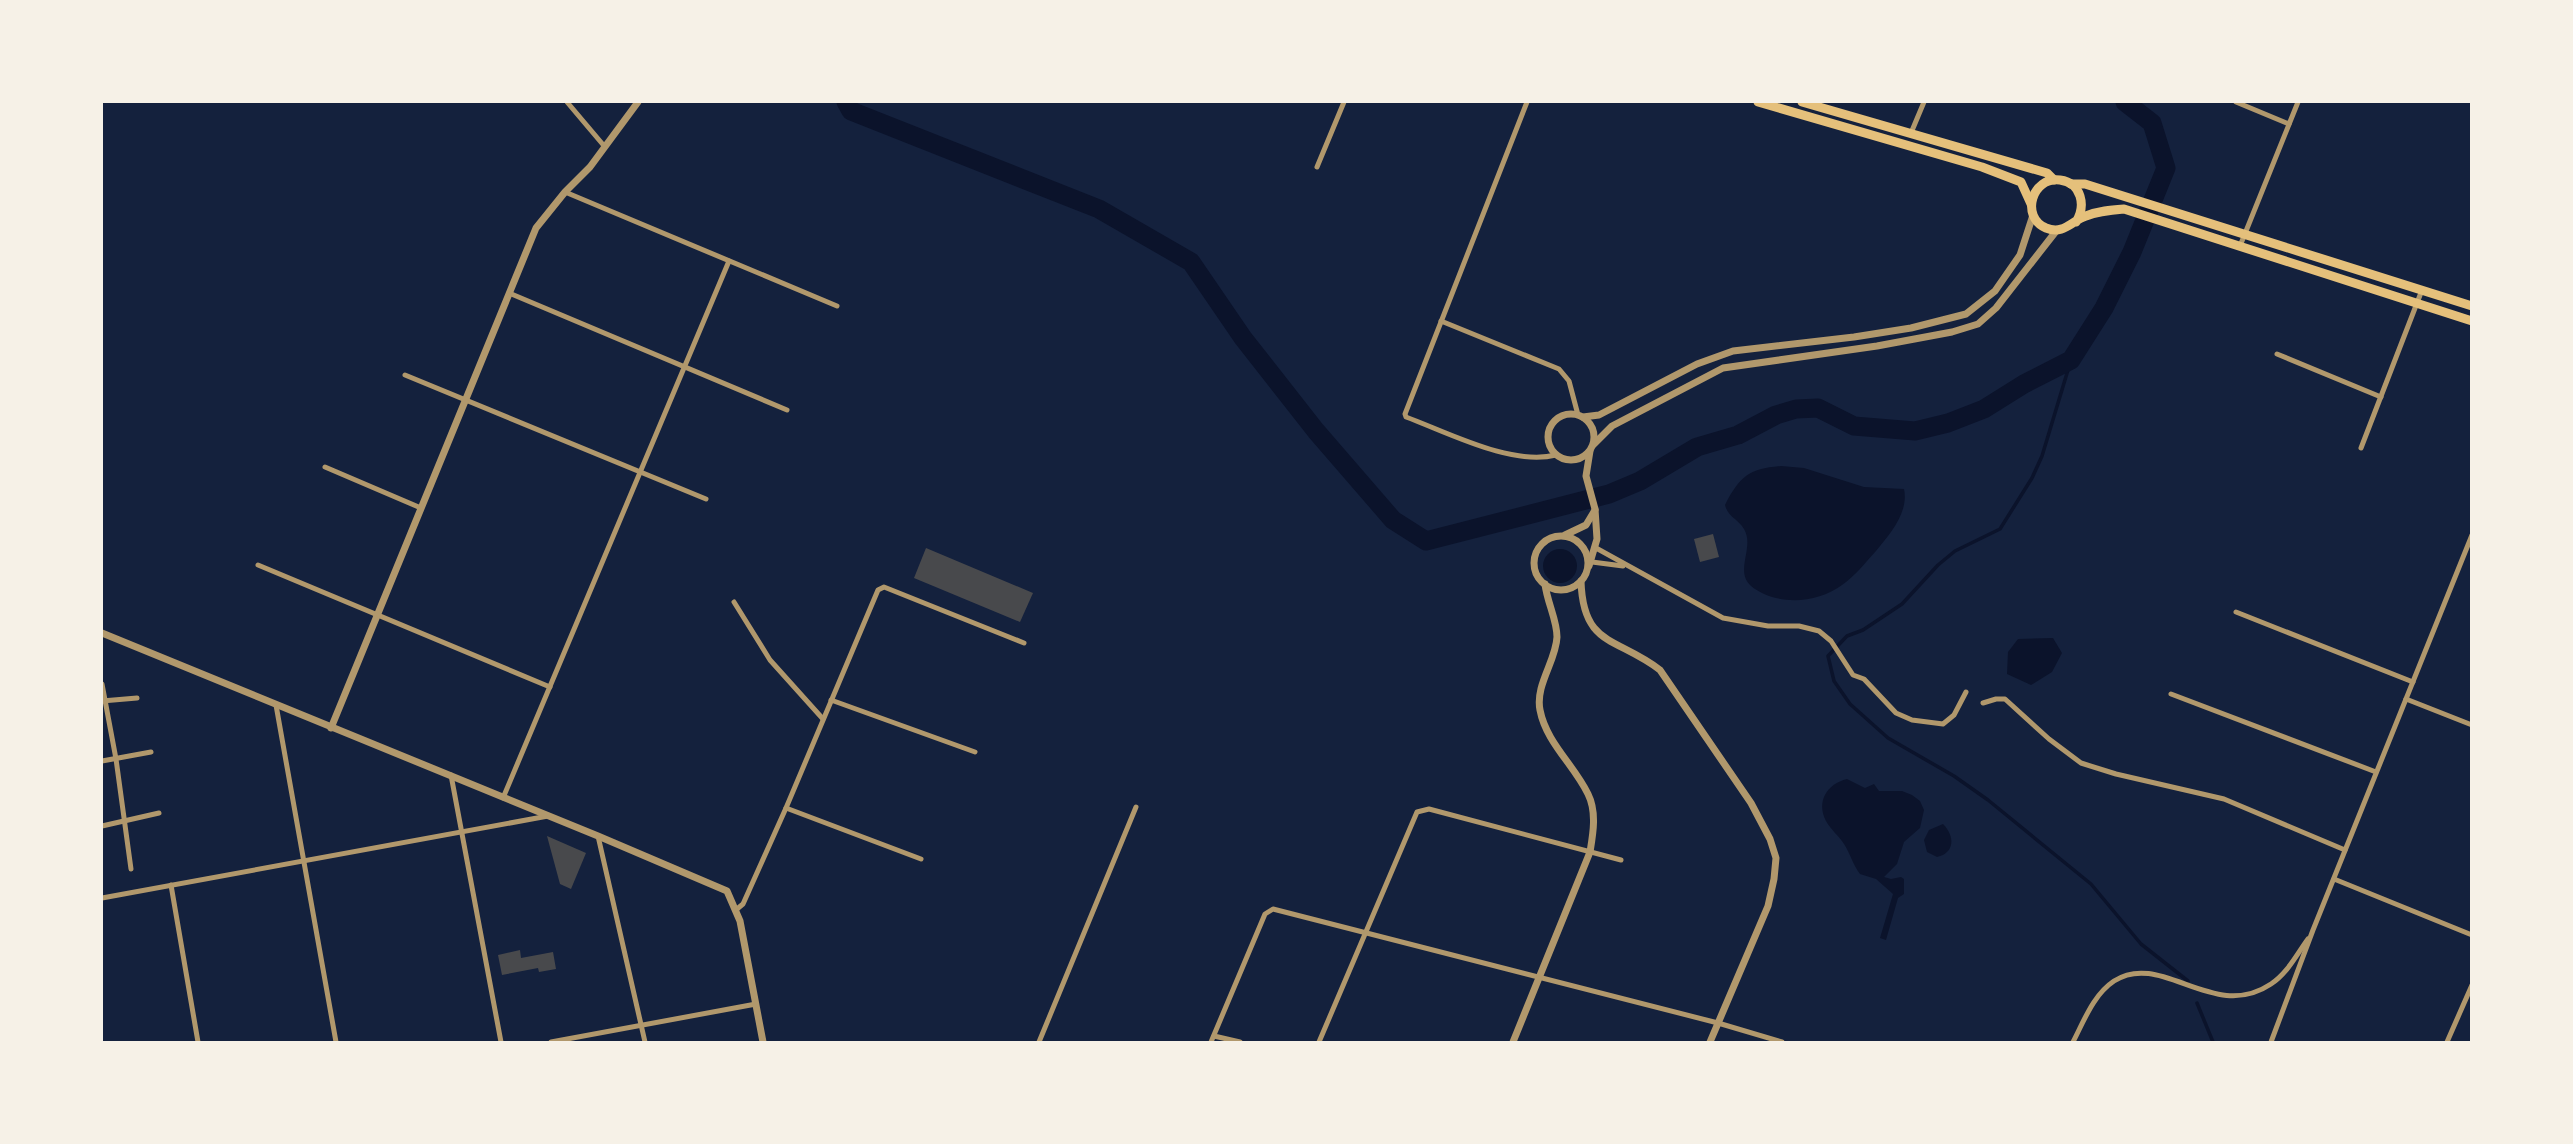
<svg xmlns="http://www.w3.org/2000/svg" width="2573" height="1144" viewBox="0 0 2573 1144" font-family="Jost,sans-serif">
<rect width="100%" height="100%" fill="#14213d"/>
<g fill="#0b132b">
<path d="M1781,466L1804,468L1864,487L1904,489C1909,512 1890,534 1876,551C1865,563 1855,576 1842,585C1816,604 1776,606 1751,586C1734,571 1755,547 1744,529C1738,519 1728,517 1725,505C1740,476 1749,469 1781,466Z"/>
<circle cx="1560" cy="566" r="17"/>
<polygon points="2053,638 2062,653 2052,672 2031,685 2007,674 2008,652 2018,639"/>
<path d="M1847,779L1865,788L1874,784L1879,791H1902L1912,795L1920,801L1924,810L1920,828L1904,842L1897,864L1884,877L1891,879L1901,877L1904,879V894L1898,898L1886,940L1880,938L1893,894L1876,879L1860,874C1853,865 1850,853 1844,844C1839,836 1831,830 1826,821C1816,801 1827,784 1847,779Z"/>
<path d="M1943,824C1955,836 1955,853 1937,857L1927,852L1924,840L1929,830Z"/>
</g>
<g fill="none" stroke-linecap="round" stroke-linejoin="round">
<g stroke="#0b132b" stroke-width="3.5">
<polyline points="2071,360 2042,456 2032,478 2000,529 1955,551 1938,565 1902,604 1863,630 1847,636 1828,656 1834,681 1850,704 1888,738 1954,776 1988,800 2091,884 2141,944 2188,981"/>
<polyline points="2197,1003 2213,1042"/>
</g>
<polyline stroke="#0b132b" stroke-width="19" points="846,102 851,111 1099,209 1191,262 1243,338 1316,431 1393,520 1426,541 1609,494 1640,481 1697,447 1738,435 1776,415 1796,409 1818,408 1854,426 1915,431 1948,423 1984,409 2024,384 2071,360 2104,308 2132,252 2166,168 2152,123 2125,102"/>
</g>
<g fill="#48494c">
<polygon points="1713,534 1719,557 1700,562 1694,539"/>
<polygon points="926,548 1033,593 1020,622 914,578"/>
<polygon points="547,836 586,853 571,889 560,884"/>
<polygon points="520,950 521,958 553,952 556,969 539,972 538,968 502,975 498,955"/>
</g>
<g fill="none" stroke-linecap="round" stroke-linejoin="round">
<g stroke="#b1986c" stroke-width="5">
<polyline points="567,102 605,147"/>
<path d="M1527,102L1405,414L1406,417C1449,433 1511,466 1556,455"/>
<polyline points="2236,102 2289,124"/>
<polyline points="1911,133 1924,102"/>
<polyline points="1317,167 1344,102"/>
<polyline points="565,192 837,306"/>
<polyline points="2240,246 2298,102"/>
<polyline points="509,293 787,410"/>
<polyline points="1441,321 1559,369 1569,381 1578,415"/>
<polyline points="2277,354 2381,397"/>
<polyline points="405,375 706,499"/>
<polyline points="2361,448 2422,290"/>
<polyline points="325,467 421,508"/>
<polyline points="1596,548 1723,618 1768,626 1799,626 1819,631 1831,641 1853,675 1864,679 1896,713 1912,720 1943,724 1954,715 1966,692"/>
<polyline points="1592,562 1623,566"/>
<polyline points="258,565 550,687"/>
<polyline points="734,602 770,660 823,719"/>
<polyline points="2236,612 2413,682"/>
<polyline points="102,684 116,759 131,869"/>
<polyline points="2171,694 2376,772"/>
<polyline points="2406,699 2472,725"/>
<polyline points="831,700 975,752"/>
<polyline points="102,701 137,698"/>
<polyline points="1983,703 1996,699 2005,699 2049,739 2081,763 2116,774 2224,799 2345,850"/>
<polyline points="276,705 336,1042"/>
<polyline points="102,761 151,752"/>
<polyline points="451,775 501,1042"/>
<polyline points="503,798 729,261"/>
<polyline points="786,808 921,859"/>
<polyline points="102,826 159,813"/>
<polyline points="598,836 645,1042"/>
<polyline points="2334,879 2472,935"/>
<polyline points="171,885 198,1042"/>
<polyline points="102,898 548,816"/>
<polyline points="737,909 743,904 786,808 878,590 884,587 1024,643"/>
<polyline points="1214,1036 1240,1042"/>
<polyline points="551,1042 756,1004"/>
<polyline points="1039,1042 1136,807"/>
<polyline points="1211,1042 1265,914 1273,909 1718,1023 1782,1042"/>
<polyline points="1319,1042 1417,812 1429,809 1621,860"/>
<path d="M2073,1042C2084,1021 2093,995 2114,981C2162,950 2213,1023 2271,984C2287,974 2297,954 2308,939"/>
<polyline points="2271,1042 2313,930 2472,535"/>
<polyline points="2447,1042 2472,985"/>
</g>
<g stroke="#b1986c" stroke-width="7">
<circle cx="1571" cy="437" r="23"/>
<polyline points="1583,417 1599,415 1697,364 1733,351 1854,337 1911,328 1966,314 1995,291 2020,255 2033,215"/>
<polyline points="1594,444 1612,426 1723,368 1877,346 1952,332 1978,324 1996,308 2057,230"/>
<polyline points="1565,535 1586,525 1595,510"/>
<circle cx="1561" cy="563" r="27"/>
<polyline points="1589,566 1597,539 1595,509 1586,476 1590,451"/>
<path d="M1581,581C1583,647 1617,637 1660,670L1751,803L1770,839L1776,858L1774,879L1768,906L1710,1042"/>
<polyline points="102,633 598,836 727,891 740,921 763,1042"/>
<polyline points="331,728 536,228 565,192 590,167 638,102"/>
<path d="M1513,1042L1590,852C1593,834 1597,812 1588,794C1574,765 1546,742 1540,710C1535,685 1556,661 1557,637C1557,620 1547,602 1545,584"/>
</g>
<g stroke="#e5c07b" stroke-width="9">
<polyline points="1758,102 1982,167 2021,182 2031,204"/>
<polyline points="1802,102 2047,173 2054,180"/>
<polyline points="2071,184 2085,184 2472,306"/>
<path d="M2076,222C2086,206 2082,183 2060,180C2032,176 2020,217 2046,228C2064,235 2071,221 2086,216C2098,211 2111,210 2124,209L2472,321"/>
</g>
</g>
<rect width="2573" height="1144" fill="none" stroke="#f6f1e7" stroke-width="206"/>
</svg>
